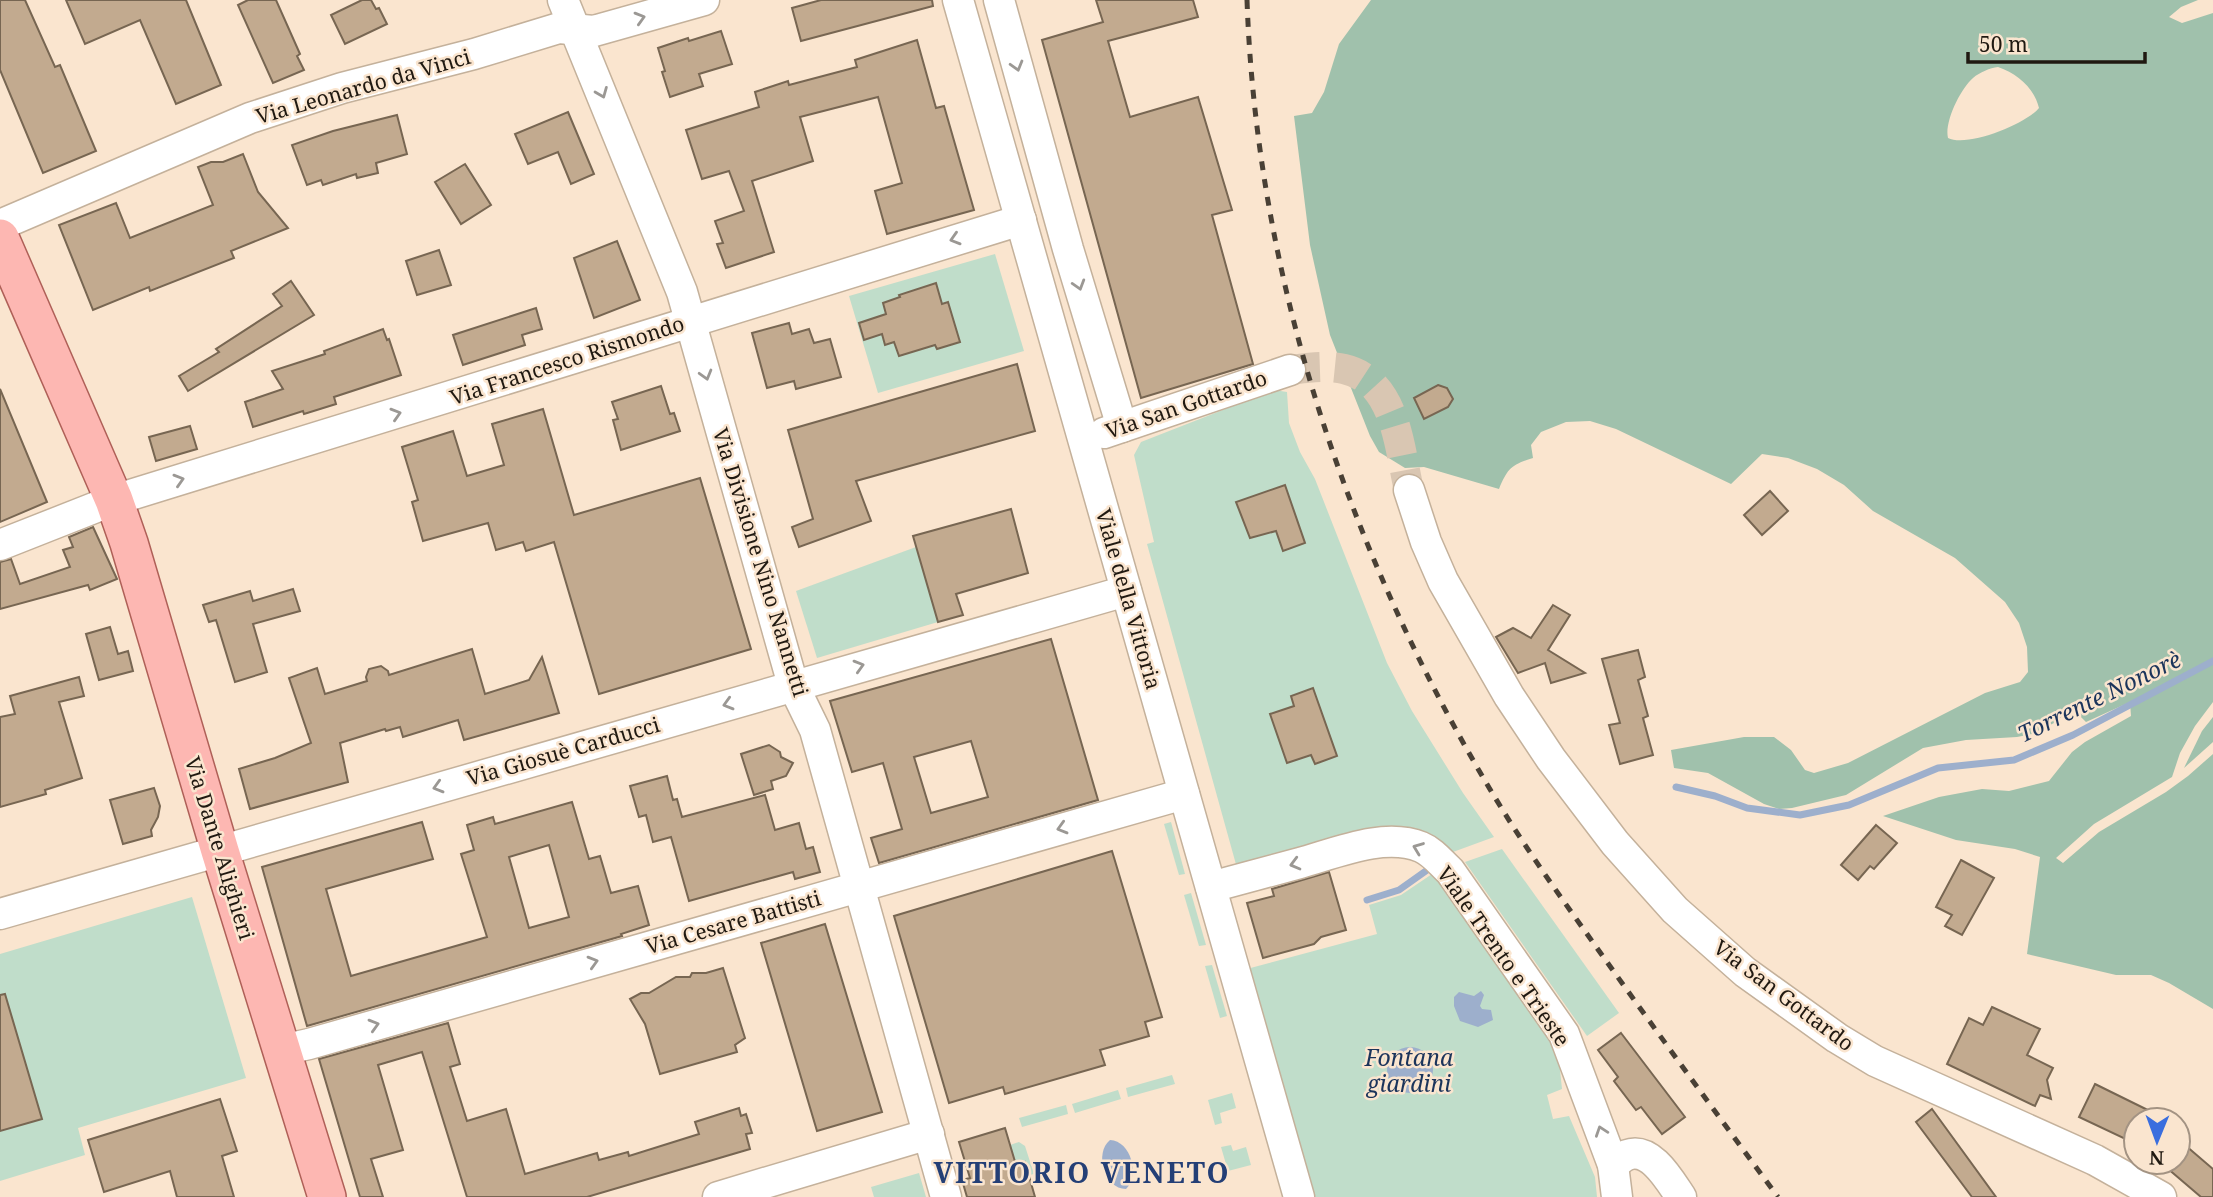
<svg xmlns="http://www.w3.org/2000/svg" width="2213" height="1197" viewBox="0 0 2213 1197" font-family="'Noto Serif',serif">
<rect width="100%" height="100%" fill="#fae5cf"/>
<g fill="#c0ddca">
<polygon points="995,254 1024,351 878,393 849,296"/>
<polygon points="1274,390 1287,392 1289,423 1300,452 1315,479 1387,663 1412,711 1463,793 1494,837 1453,852 1444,846 1237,868 1147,544 1154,542 1134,455 1141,442"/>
<polygon points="916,547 938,622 817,658 796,591"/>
<polygon points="1171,822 1185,874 1179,875 1164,824"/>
<polygon points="1502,849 1619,1013 1587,1036 1465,862"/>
<polygon points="1435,872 1548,1030 1559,1060 1562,1089 1547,1095 1553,1119 1569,1116 1595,1177 1597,1197 1308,1197 1243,970 1377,934 1369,905 1401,895"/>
<polygon points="1191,893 1206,945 1199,946 1184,895"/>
<polygon points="192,897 246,1078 78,1128 85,1155 0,1181 0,954"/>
<polygon points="1212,965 1227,1016 1220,1018 1205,966"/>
<polygon points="1172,1075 1175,1084 1128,1097 1126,1088"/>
<polygon points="1118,1090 1121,1099 1075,1113 1072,1104"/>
<polygon points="1232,1093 1236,1108 1220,1113 1222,1123 1215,1125 1208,1100"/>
<polygon points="1066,1105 1068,1114 1022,1127 1019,1118"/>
<polygon points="1019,1142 1025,1146 1034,1174 1029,1175 1025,1162 1016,1165 1010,1145"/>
<polygon points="1231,1145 1233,1151 1246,1147 1251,1165 1228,1171 1221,1147"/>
<polygon points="919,1173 926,1197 874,1197 871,1187"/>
</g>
<g fill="#a0c1ac" fill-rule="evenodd">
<path d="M1371,0H2198L2181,7L2169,17L2182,23L2213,13V702L2195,726L2180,753L2172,777L2094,824L2056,858L2063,863L2099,832L2166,792L2188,776L2213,754V1009L2169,983L2151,975H2116L2027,954L2040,857L2015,849L1956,840L1883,816L1939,797L1982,789L2009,791L2049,781L2072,752L2085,742L2131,716L2130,702L2086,722L2072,708L2054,723L2032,734L2017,737L1966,740L1923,748L1846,795L1792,808L1779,809L1764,804L1708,773L1674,768L1671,750L1744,737H1774L1791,750L1805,770L1814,773L1848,763L1985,693L2020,682L2028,672L2027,647L2019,623L2005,602L1955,558L1873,511L1844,485L1817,469L1788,458L1762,454L1731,484L1616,429L1590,421L1566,422L1541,432L1531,445L1533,458C1511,465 1508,468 1499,489L1424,467L1405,468L1379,452L1370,436L1330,335L1310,245L1294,116L1312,113L1324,92L1339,44ZM1998,67C2018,74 2034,88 2039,108C2026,124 1967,148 1948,138C1944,122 1961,88 1973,78C1980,72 1990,68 1998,67Z"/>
<polygon points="2213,717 2213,742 2184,768 2202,731"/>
</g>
<g fill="#9dafcc">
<polygon points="1481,991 1484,995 1480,1006 1482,1009 1491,1010 1493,1020 1478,1027 1460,1021 1454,1006 1454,997 1459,992 1474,996"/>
<circle cx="1410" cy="1070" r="23"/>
<path d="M1110,1140C1131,1141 1140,1175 1126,1189C1104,1189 1094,1153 1110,1140Z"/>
</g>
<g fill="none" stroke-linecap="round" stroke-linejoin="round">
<g stroke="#9dafcc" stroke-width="7">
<polyline points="1676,787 1715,796 1747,808 1800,815 1849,805 1938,768 2014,760 2073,735 2213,661"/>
<polyline points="1367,900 1399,890 1430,868"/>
</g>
</g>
<g fill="#c2aa8f" stroke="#776652" stroke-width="2" fill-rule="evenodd">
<polygon points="0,0 25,0 55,67 60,65 96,151 43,173 0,70"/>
<polygon points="66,0 186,0 221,85 176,104 140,20 85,44"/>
<polygon points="248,0 276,0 300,54 297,56 304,70 273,83 238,5"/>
<polygon points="362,0 371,0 376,9 379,8 387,24 345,44 331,15"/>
<polygon points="821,0 932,0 933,6 801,41 792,8"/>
<polygon points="1096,0 1193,0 1198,17 1108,41 1130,117 1198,97 1232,210 1212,215 1253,364 1141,398 1042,40 1103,22"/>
<polygon points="721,31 732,64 699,74 703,86 670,97 662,72 665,71 658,48 688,38 689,41"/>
<polygon points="917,40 936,108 944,106 974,210 887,234 875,191 902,183 878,97 800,117 813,161 752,181 774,252 726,268 717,244 723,243 715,221 744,211 729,171 702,179 686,130 759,107 755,92 788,81 789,85 857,67 855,60"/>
<polygon points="568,112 594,174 571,184 558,152 528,164 515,134"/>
<polygon points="397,115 407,154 376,163 378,173 357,178 356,174 323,185 321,180 307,185 292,145 333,131"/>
<polygon points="243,154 258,192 288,228 231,251 234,258 150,291 149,287 93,310 59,225 116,203 130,238 213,205 198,167 211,162 223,162"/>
<polygon points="465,164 491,205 461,224 435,182"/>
<polygon points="617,241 640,300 594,318 574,258"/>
<polygon points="439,250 451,285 417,295 406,261"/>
<polygon points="291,281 314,315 188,391 179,376 219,352 216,349 282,306 273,294"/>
<polygon points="936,283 942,304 948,302 960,342 937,349 935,345 899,356 894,342 885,345 882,334 864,340 859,323 886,314 883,303 900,297 899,295"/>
<polygon points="536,308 542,329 522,335 525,345 463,365 453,335"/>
<polygon points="789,323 792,334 809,329 814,343 830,339 841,377 796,389 794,381 767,388 752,333"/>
<polygon points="383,329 387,340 389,339 401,375 334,397 336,404 304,414 303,411 253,427 245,402 283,389 272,371 325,354 324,351"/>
<polygon points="1017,364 1035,431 856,481 871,521 799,547 792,527 813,519 788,430"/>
<polygon points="1438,385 1447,388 1453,399 1448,407 1424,419 1414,398"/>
<polygon points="661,386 670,414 674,413 680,431 621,450 613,420 618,419 612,402"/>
<polygon points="0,389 47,502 0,522"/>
<polygon points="543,409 574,515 700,478 751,649 599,694 554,542 526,551 523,542 496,550 488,523 423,541 412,502 418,500 402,447 453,431 467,476 504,465 492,424"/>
<polygon points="190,426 197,449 156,461 149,437"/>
<polygon points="1285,485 1305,543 1283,551 1276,531 1250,538 1236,502"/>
<polygon points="1770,491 1788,511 1762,535 1744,515"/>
<polygon points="1011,509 1028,573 956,594 963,615 938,622 913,536"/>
<polygon points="93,527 117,579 90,590 88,585 0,609 0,562 11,559 20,584 70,567 63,550 73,547 69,537"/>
<polygon points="293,589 300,611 253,624 267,672 235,682 216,620 209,622 203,605 250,591 253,601"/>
<polygon points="1553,605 1570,615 1548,650 1585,673 1551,683 1545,663 1518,673 1496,637 1513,628 1531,638"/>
<polygon points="110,627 118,654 128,651 133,671 99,680 86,634"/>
<path d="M1051,639L1098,800L879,863L871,838L902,829L883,763L852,772L830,701ZM971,741L988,797L931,813L914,757Z"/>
<polygon points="472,649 485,694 529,680 542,657 559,713 464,740 458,720 403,737 400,727 386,731 385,729 340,743 348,782 250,809 239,769 275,758 311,743 289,678 317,668 325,694 367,681 366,677 369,669 381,666 388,671 389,675"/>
<polygon points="1638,650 1645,677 1638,680 1648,716 1643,718 1653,755 1620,764 1609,725 1620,723 1602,659"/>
<polygon points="79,677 84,696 59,702 82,778 45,790 46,794 0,807 0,717 15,714 10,696"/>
<polygon points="1313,688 1337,756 1315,764 1311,755 1287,763 1270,714 1294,706 1291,696"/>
<polygon points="769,745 780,752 781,757 793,763 786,776 771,781 773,789 754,795 741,754"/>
<polygon points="667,776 673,800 677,799 682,817 765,795 775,830 799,823 806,849 813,847 820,872 795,879 793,872 689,901 671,837 653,842 646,815 639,817 630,786"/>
<polygon points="154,788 160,806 158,817 151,830 152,836 123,844 110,800"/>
<path d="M572,802L589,859L600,856L611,893L638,886L649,925L621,934L622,936L307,1026L262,867L422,822L433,859L326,889L351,976L487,937L461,854L474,850L467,825L493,817L495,824ZM549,845L569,917L529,928L509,857Z"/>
<polygon points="1876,825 1897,843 1874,869 1870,866 1858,880 1841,865"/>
<polygon points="1112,851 1162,1017 1145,1022 1149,1036 1100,1050 1105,1065 1005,1094 1003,1087 949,1103 894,916"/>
<polygon points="1961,860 1994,878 1962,935 1945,926 1952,915 1936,907"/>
<polygon points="1329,872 1346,930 1321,937 1314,944 1263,958 1247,903 1274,896 1272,889"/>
<polygon points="825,924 882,1112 817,1131 761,943"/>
<polygon points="723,968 745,1038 735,1045 737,1052 660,1074 645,1024 630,999 641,993 649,993 676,977 690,977 692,973 706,973"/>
<polygon points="5,994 42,1119 0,1131 0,995"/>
<polygon points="1992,1007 2040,1029 2027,1055 2053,1068 2047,1080 2051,1099 2040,1095 2035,1106 1947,1064 1969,1018 1983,1025"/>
<polygon points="448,1023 460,1064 450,1067 467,1121 506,1109 525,1174 597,1153 599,1160 628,1152 629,1156 699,1134 695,1122 739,1108 741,1116 746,1114 752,1133 746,1134 750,1149 587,1197 467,1197 422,1052 378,1065 403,1150 371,1159 383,1197 360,1197 319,1059"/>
<polygon points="1621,1033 1685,1117 1662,1134 1641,1107 1636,1110 1614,1081 1618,1077 1598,1050"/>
<polygon points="2095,1084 2168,1120 2136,1120 2136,1144 2079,1117"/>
<polygon points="220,1099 237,1151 222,1156 234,1197 177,1197 170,1171 104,1192 88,1140"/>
<polygon points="1932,1109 1996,1197 1972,1197 1916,1122"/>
<polygon points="1005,1128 1016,1165 1025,1162 1035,1197 967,1197 962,1180 970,1178 959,1142"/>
<polygon points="2178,1139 2213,1169 2213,1197 2201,1197 2160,1162 2178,1162"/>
</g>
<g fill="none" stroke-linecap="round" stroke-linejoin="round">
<path stroke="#d9c6b2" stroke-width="30" stroke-dasharray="30 15" stroke-linecap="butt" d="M1290,370C1307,368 1326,365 1344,369C1396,381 1399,447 1409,490"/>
<defs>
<g id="minor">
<polyline points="563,0 682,292 793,685 815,730 946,1197"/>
<polyline points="958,0 1299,1197"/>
<polyline points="999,0 1068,249 1122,427"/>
<polyline points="0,225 250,118 342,88 474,54 559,28 594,31 704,0"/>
<polyline points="1104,433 1290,370"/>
<polyline points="1409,490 1426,542 1443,581 1509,696 1551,759 1615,843 1675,910 1745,972 1837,1038 1875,1061 2095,1160 2161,1197"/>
<polyline points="0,545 114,500 1021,220"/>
<path d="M1211,887C1241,879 1270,871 1300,863C1336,853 1384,832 1421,847C1433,852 1441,863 1450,871L1564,1034L1613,1165L1617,1197"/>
<polyline points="0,914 1126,591"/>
<polyline points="282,1050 309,1044 1184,794"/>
<path d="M1613,1165C1617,1162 1622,1157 1627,1155C1651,1146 1670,1181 1681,1197"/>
<polyline points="718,1197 929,1134"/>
</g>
<polyline id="major" points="0,238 114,500 129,543 220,851 327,1197"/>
</defs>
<use href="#minor" stroke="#c4b19b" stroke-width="33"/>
<use href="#major" stroke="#af6058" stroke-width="40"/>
<use href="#minor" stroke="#fff" stroke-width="30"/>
<use href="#major" stroke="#fdb7b2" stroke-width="37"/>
<path stroke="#494035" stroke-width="5" stroke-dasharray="9 9" stroke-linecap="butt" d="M1247,0C1257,286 1353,566 1502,809C1536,864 1575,917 1612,969C1667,1046 1722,1121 1778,1197"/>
</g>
<defs><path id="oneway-chevron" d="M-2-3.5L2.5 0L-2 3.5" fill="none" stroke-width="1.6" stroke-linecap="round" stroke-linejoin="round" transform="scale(1.75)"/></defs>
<g stroke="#9b9894">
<use href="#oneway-chevron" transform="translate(640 18) rotate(-16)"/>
<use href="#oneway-chevron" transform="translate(1017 66) rotate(74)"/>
<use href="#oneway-chevron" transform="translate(602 93) rotate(68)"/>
<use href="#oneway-chevron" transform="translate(955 239) rotate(163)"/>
<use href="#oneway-chevron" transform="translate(1079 285) rotate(73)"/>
<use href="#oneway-chevron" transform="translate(706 375) rotate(74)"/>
<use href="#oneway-chevron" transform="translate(396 414) rotate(-17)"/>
<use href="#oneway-chevron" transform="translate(179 480) rotate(-17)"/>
<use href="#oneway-chevron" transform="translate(859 666) rotate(-16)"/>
<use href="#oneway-chevron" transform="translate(728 704) rotate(164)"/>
<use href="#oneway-chevron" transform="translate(438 787) rotate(164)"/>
<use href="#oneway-chevron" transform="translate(1062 828) rotate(164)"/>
<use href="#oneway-chevron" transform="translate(1418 848) rotate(-159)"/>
<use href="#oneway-chevron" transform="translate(1295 864) rotate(165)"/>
<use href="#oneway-chevron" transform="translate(593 962) rotate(-16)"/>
<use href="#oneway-chevron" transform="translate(374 1025) rotate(-16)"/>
<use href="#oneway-chevron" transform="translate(1601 1131) rotate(-109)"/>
</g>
<g text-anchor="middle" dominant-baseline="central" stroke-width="5" stroke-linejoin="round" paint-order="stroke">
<g font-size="21" fill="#201911" stroke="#fae5cf">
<text transform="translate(363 86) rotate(-16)">Via Leonardo da Vinci</text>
<text transform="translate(567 360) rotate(-18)">Via Francesco Rismondo</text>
<text transform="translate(1186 404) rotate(-19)">Via San Gottardo</text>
<text transform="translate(761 562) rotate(73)">Via Divisione Nino Nannetti</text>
<text transform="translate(1129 599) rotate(74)">Viale della Vittoria</text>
<text transform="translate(563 751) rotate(-16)">Via Giosuè Carducci</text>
<text transform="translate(220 848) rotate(73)">Via Dante Alighieri</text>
<text transform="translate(733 922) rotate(-16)">Via Cesare Battisti</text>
<text transform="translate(1504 956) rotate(55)">Viale Trento e Trieste</text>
<text transform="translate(1784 995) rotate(37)">Via San Gottardo</text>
</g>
<g font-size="23" font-style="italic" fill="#1b345b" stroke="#fae5cf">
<text transform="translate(2099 696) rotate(-26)">Torrente Nonorè</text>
<text x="1409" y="1057">Fontana<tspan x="1409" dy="26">giardini</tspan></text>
</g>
<g font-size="28" font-weight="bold" letter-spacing="2" fill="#243f76" stroke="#fae5cf">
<text x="1082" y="1172">VITTORIO VENETO</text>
</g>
</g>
<g transform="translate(2157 1141) rotate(181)"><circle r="33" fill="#fae5cf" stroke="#a39383" stroke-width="2"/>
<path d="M0-5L12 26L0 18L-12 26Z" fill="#3a6ede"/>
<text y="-10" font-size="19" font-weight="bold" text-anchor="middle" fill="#201911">N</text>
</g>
<path d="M1968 52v10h177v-10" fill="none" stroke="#201911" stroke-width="3.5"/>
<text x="1979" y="52" font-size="21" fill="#201911" stroke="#fae5cf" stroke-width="5" paint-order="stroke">50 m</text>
</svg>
